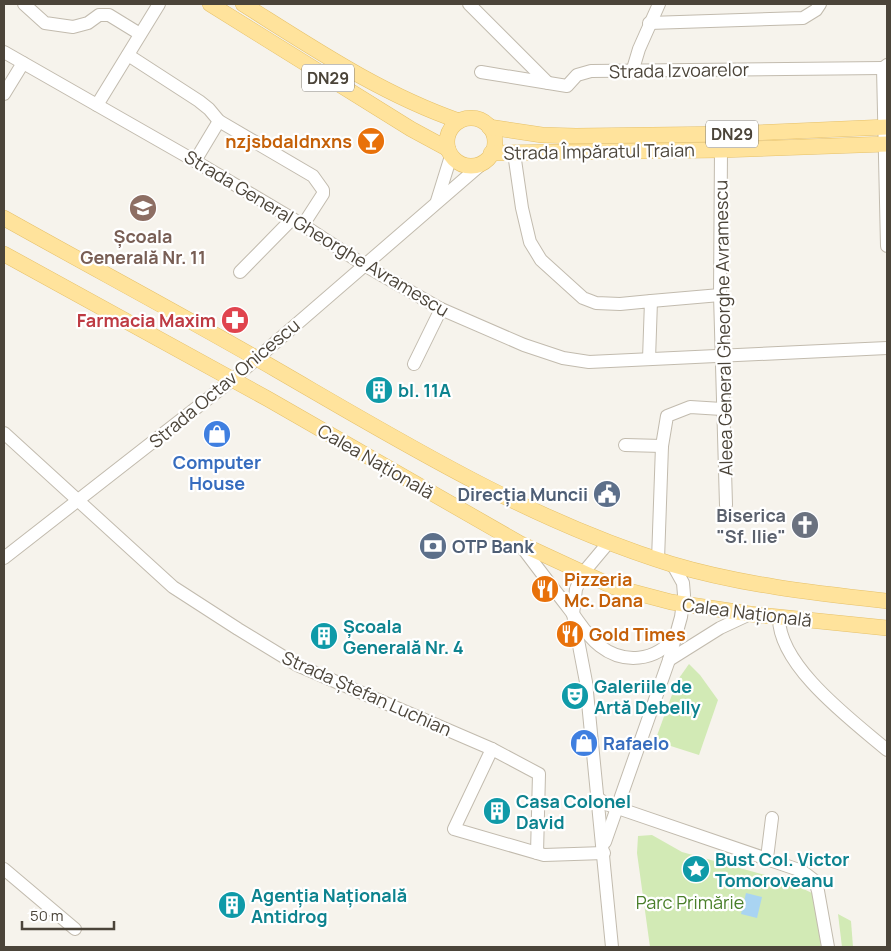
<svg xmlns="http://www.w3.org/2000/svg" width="891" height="951" viewBox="0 0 891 951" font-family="Manrope,sans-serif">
<rect width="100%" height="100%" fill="#f6f3ec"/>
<g fill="#d2eab5">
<polygon points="689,664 700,675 718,700 699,755 655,741 677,681"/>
<polygon points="652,835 682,852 787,881 814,894 821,947 650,947 637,853 638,836"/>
<polygon points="838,914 851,921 853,947 842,947"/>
</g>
<polygon fill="#a9d4f2" points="746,893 762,897 757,918 741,914"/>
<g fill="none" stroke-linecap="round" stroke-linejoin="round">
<defs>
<g id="minor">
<polyline points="24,4 45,23 73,27 88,23 99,15 109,15 140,34"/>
<polyline points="469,4 548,83"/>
<polyline points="649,23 803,18 816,10 820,4"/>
<polyline points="4,52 195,161 303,225 364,265 441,309 524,345 563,358 589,362 887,348"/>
<polyline points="128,55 199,101 209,109 219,121 313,176 323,190 323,194 303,225"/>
<polyline points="887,65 883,68 887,246"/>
<polyline points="633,69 639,49 659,4"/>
<polyline points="481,72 567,86 577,75 591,71 883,68"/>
<polyline points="4,94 23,63"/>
<polyline points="97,105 159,4"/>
<polyline points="721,150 720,295 726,505"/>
<polyline points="514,153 522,208 530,242 541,260 583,298 596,303 620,304 651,301 649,359"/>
<polyline points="195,161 219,121"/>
<polyline points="437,201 451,156"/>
<polyline points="240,272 292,219"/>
<polyline points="651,301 720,295"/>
<polyline points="414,364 441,309"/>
<polyline points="4,433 173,587 238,629 297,665 492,749 539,774 537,853"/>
<polyline points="625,445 662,446"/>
<polyline points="609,542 583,573 576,589 573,614 586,682 612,947"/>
<path d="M519,543C536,566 553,588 570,610C580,623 587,636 600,646C623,664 656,662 674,637"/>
<polyline points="4,558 232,380 484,162"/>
<polyline points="658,560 662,446 667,416 690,407 722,409"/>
<path d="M779,617C778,666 853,721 887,750"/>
<polyline points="669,660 720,628 750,614"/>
<polyline points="492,749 454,829 544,855 604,853"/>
<polyline points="598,798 606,804 802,871 815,881 818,891 828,947"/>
<polyline points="605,842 669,660 681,617 684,595 683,583 673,565"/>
<polyline points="767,858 772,818"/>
<polyline points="4,869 75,929"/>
</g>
<g id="major">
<polyline points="210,4 411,129 448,149"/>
<path d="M243,4C313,48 381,94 459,121"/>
<circle cx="471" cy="142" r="24"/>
<polyline points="489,127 542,135 576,136 728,134 887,127"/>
<polyline points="491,153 721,150 887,144"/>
<path d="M4,218C95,269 187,318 277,370C405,444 529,520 671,564C741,585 815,593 887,601"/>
<polyline points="4,254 268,399 519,543 614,587 671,602 750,614 887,628"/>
</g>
</defs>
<use href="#minor" stroke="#c2bbae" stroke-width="14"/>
<use href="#major" stroke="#e6c16a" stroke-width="16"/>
<use href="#minor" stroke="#fff" stroke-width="12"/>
<use href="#major" stroke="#ffe39c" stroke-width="15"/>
</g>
<defs>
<symbol id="bar-disc" viewBox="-11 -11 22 22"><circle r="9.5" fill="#e8710a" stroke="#fff"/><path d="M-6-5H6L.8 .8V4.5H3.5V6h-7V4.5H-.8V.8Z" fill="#fff"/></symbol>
<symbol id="school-disc" viewBox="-11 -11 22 22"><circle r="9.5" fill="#8d6e63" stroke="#fff"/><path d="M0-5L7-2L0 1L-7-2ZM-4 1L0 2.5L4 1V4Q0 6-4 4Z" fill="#fff"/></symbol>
<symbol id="pharmacy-disc" viewBox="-11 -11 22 22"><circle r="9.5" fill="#e0444e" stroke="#fff"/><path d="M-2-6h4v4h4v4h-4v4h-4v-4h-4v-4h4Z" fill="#fff"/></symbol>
<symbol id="building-disc" viewBox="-11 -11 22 22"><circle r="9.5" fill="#0f9aa8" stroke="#fff"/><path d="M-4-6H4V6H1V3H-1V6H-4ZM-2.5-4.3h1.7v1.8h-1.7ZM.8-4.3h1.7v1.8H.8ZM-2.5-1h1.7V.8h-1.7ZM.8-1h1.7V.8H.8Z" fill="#fff"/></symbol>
<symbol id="shop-disc" viewBox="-11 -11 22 22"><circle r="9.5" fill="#3f7fe0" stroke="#fff"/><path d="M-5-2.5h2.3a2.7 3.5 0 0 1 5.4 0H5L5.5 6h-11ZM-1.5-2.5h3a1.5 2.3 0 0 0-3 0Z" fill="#fff"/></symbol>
<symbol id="civic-disc" viewBox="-11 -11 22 22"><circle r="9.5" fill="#5c6f8a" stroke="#fff"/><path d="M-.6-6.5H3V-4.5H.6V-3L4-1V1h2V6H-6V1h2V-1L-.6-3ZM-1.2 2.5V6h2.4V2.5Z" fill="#fff"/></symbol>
<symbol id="church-disc" viewBox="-11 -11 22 22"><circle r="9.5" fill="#6b7280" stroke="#fff"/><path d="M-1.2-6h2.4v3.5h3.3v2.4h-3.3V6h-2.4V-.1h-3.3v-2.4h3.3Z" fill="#fff"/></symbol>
<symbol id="bank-disc" viewBox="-11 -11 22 22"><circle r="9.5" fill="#5c6f8a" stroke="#fff"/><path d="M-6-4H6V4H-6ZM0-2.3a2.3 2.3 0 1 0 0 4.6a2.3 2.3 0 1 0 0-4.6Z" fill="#fff"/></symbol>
<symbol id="restaurant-disc" viewBox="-11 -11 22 22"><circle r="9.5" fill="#e8710a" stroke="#fff"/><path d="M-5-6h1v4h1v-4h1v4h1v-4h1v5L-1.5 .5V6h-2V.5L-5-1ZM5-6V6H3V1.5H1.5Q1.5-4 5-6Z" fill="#fff"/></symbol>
<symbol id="theatre-disc" viewBox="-11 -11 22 22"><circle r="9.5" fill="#0f9aa8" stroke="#fff"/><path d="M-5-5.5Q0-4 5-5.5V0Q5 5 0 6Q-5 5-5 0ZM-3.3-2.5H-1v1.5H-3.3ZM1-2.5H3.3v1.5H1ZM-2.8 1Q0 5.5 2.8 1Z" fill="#fff"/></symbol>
<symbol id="sight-disc" viewBox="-11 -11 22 22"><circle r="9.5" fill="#0f9aa8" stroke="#fff"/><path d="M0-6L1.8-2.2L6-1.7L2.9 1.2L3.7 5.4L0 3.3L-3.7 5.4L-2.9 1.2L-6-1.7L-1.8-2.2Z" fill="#fff"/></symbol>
</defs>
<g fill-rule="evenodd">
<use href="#bar-disc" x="355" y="125" width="32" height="32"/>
<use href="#school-disc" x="127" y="192" width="32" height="32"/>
<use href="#pharmacy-disc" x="219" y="304" width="32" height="32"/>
<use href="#building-disc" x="363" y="374" width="32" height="32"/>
<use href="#shop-disc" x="201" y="418" width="32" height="32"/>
<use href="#civic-disc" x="591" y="478" width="32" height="32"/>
<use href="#church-disc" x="789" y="509" width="32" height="32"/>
<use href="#bank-disc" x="417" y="530" width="32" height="32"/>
<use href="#restaurant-disc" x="529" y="573" width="32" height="32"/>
<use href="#restaurant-disc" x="554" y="618" width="32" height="32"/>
<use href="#building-disc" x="308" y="620" width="32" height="32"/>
<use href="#theatre-disc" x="559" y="680" width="32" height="32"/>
<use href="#shop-disc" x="568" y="727" width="32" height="32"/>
<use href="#building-disc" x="481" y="795" width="32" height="32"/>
<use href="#sight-disc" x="680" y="853" width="32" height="32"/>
<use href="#building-disc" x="216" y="889" width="32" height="32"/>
</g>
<g text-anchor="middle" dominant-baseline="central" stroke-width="4.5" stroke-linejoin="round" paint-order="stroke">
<g fill="#fff" stroke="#817c74" stroke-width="1">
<rect x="302" y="64.5" width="52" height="27" rx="4"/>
<rect x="706" y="120.5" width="52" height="27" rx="4"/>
</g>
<g font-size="16" font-weight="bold" fill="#4b4439">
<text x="328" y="78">DN29</text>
<text x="732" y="134">DN29</text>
</g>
<g font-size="18" fill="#4b4439" stroke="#fff">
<text transform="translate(679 70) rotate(-1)">Strada Izvoarelor</text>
<text transform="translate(599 151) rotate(-1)">Strada Împăratul Traian</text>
<text transform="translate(317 233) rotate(31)">Strada General Gheorghe Avramescu</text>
<text transform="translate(723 328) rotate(-91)">Aleea General Gheorghe Avramescu</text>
<text transform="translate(224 383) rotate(-40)">Strada Octav Onicescu</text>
<text transform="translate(376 461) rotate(30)">Calea Națională</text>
<text transform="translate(747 612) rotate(7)">Calea Națională</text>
<text transform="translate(367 693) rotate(24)">Strada Ștefan Luchian</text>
</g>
<g font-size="18" font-weight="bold" fill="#c56008" stroke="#fff" text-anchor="start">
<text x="352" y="141" text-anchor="end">nzjsbdaldnxns</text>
<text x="564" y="579">Pizzeria<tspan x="564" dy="21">Mc. Dana</tspan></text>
<text x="589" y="634">Gold Times</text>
</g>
<g font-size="18" font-weight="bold" fill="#785e54" stroke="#fff">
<text x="143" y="236">Școala<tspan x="143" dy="21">Generală Nr. 11</tspan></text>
</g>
<g font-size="18" font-weight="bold" fill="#be3a42" stroke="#fff" text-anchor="end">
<text x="216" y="320">Farmacia Maxim</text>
</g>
<g font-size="18" font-weight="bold" fill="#0d838f" stroke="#fff" text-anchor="start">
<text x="398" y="390">bl. 11A</text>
<text x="343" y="626">Școala<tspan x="343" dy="21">Generală Nr. 4</tspan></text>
<text x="594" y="686">Galeriile de<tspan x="594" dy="21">Artă Debelly</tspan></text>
<text x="516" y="801">Casa Colonel<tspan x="516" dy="21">David</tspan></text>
<text x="715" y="859">Bust Col. Victor<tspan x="715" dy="21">Tomoroveanu</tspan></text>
<text x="251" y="895">Agenția Națională<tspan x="251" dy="21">Antidrog</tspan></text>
</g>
<g font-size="18" font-weight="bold" fill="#366cbe" stroke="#fff">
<text x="217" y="462">Computer<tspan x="217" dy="21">House</tspan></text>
<text x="603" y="743" text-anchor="start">Rafaelo</text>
</g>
<g font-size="18" font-weight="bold" fill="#4e5e75" stroke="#fff" text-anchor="end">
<text x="588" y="494">Direcția Muncii</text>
<text x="452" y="546" text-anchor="start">OTP Bank</text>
</g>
<g font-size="18" font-weight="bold" fill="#5b616d" stroke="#fff" text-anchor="end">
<text x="786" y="515">Biserica<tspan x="786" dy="21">"Sf. Ilie"</tspan></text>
</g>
<g font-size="18" fill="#4a7f2a" stroke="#fff">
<text x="690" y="902">Parc Primărie</text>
</g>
</g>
<rect width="891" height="951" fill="none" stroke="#4b4439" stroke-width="10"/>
<path d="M22 921v8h92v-8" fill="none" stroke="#4b4439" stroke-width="2.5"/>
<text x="30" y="921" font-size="15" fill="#4b4439" stroke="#ffffff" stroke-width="4" paint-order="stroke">50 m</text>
</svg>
